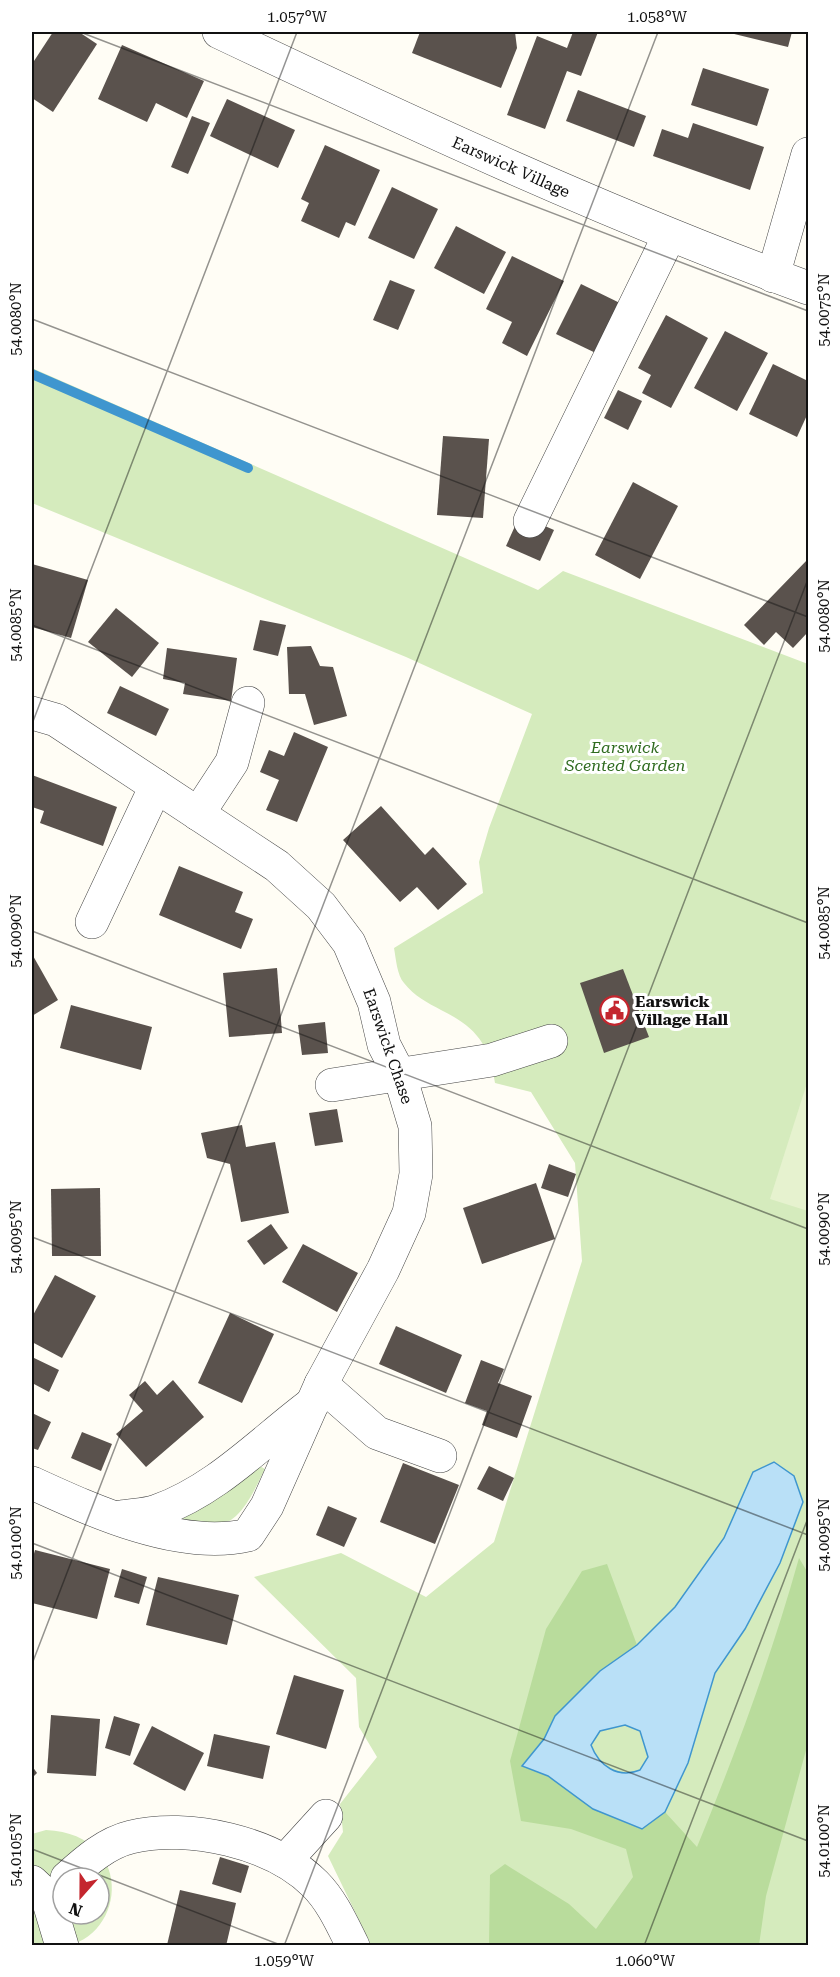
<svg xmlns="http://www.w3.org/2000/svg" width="840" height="1977" viewBox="0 0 840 1977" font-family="'Roboto Serif',serif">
<rect width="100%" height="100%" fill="#fffdf5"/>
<g fill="#d5ebbd" fill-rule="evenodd">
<path d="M32,368L538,590L563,571L808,664V1945H371L328,1856L343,1832L340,1804L377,1757L359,1727L356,1678L254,1577L341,1553L426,1597L494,1542L582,1261L575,1163L531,1092L495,1083C490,1045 476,1027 441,1010C428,1003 414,996 404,983C397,975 396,959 394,948L483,893L479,862L489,828L532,714L406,657L32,503Z"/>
<path d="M256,1464L265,1469C254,1490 241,1525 213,1526C202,1527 188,1522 176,1520Z"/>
<path d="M46,1830C150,1835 120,1971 32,1943V1834ZM63,1878H99V1914H63Z"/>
</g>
<path fill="#b9dc9c" d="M799,1558L808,1573V1743L766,1896L759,1945L489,1946L490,1875L505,1864L569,1904L596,1929L633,1877L626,1849L571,1829L521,1821L510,1761L546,1629L582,1571L607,1564L637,1645L600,1671L555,1716L544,1739L522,1766L548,1776L593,1809L642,1829L665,1812L697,1847C736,1752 771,1658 799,1558Z"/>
<polygon fill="#e6f2cf" points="808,1080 808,1211 770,1199"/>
<path fill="#b9e0f7" stroke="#3f96cf" stroke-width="1.5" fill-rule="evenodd" d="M774,1462L794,1476L803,1502L780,1563L745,1629L715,1673L688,1763L665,1812L642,1829L593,1809L548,1776L522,1766L544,1739L555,1716L600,1671L637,1645L675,1607L724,1538L753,1472ZM625,1725L640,1731L648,1757L640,1770C618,1779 599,1766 591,1745L600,1731Z"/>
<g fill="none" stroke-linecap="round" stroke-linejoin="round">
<polyline stroke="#3f96cf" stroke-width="10" points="32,374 248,468"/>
</g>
<g fill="#5a524d">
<polygon points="53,32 79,32 97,44 53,112 32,98 32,64"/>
<polygon points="420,32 515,32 517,48 501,88 412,53"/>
<polygon points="573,32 598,32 581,76 567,71 545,129 507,115 537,36 567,48"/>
<polygon points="726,32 792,32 788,47"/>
<polygon points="122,45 204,81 187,118 156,103 147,122 98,99"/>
<polygon points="703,68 769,89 757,126 691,105"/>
<polygon points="578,90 646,116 634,147 566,121"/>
<polygon points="227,99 295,130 278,168 210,136"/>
<polygon points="192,116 210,123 188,174 171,167"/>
<polygon points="693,123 764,147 750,190 653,156 662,129 688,138"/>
<polygon points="325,145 380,170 355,226 346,222 339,238 301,221 309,203 301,199"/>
<polygon points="392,187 438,209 414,259 368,238"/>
<polygon points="456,226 506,252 484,294 434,268"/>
<polygon points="512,256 564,281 527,356 502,343 512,322 486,309"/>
<polygon points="390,280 415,290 398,330 373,320"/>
<polygon points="581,284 626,306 602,356 556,334"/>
<polygon points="666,315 708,338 671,408 642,393 651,375 638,368"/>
<polygon points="725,331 768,353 737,411 694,388"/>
<polygon points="773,364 808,381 808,413 797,437 749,414"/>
<polygon points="618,390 642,401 628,430 604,418"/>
<polygon points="443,436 489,439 483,518 437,515"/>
<polygon points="633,482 678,506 640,579 595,555"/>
<polygon points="520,515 554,530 540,561 506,546"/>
<polygon points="808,559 808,632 793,648 776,632 764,645 744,625"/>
<polygon points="32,564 88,580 71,638 32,627"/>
<polygon points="116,608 159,643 132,677 88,642"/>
<polygon points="260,620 286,625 278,656 253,650"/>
<polygon points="311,646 320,666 333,667 347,716 314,725 305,694 289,694 287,647"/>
<polygon points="167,648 237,658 231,701 183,694 185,683 163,679"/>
<polygon points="120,686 169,709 156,736 107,713"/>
<polygon points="294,732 328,747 297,822 266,810 279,780 260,772 269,750 284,756"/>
<polygon points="32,775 117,807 103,846 40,823 44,811 32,807"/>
<polygon points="381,806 425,855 433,847 467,884 438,910 417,887 400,902 343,840"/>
<polygon points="179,866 243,892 235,912 253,919 241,949 159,915"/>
<polygon points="32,954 58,1000 32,1016"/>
<polygon points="277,968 282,1033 229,1037 223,973"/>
<polygon points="623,969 649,1037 604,1053 580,983"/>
<polygon points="71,1005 152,1027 141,1070 60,1048"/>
<polygon points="325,1022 328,1053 302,1055 298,1025"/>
<polygon points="337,1109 343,1142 315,1146 309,1113"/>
<polygon points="242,1125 246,1147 275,1142 289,1213 241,1222 230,1164 207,1158 201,1133"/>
<polygon points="549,1164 576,1174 568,1197 541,1188"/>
<polygon points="536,1183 555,1239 482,1264 463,1208"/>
<polygon points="100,1188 101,1256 52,1256 51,1189"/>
<polygon points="271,1224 288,1248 264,1265 247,1241"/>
<polygon points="303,1244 358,1273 337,1312 282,1282"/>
<polygon points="55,1275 96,1296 62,1358 32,1342 32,1317"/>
<polygon points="230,1313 274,1334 242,1403 198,1383"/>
<polygon points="396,1326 462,1355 446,1393 379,1364"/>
<polygon points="32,1357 59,1370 49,1392 34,1384 32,1389"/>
<polygon points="481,1360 504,1369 498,1383 532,1396 517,1438 482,1425 487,1411 465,1403"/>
<polygon points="173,1380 204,1417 146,1467 116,1434 143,1411 129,1395 145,1381 157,1395"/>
<polygon points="32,1413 51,1422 38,1450 32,1448"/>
<polygon points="82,1432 112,1444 101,1471 71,1458"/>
<polygon points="403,1463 459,1485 435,1544 380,1522"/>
<polygon points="489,1466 514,1478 503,1501 477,1489"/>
<polygon points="328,1506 357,1518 344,1547 316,1535"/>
<polygon points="35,1550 110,1569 97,1619 32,1603 32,1561"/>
<polygon points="122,1569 147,1577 139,1604 114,1597"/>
<polygon points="158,1577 239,1595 227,1645 146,1625"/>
<polygon points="294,1675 344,1690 326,1749 276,1734"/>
<polygon points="51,1715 100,1719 96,1776 47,1773"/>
<polygon points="114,1716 140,1724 130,1756 105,1748"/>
<polygon points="152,1726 204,1753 185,1791 133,1764"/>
<polygon points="214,1734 270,1746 263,1779 207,1766"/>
<polygon points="32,1766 37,1773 32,1778"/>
<polygon points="220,1857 249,1866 241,1893 212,1884"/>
<polygon points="180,1890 236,1903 226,1946 167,1945"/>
</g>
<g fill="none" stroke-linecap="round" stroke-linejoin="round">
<defs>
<g id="minor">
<path d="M219,32C413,124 607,214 808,288"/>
<polyline points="773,276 808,154"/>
<polyline points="530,521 669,236"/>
<path d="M32,713L56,720L277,866L321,906L349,943L374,1002L384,1045L400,1076L415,1126L416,1174L409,1213L383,1270L321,1384L267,1506L248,1535C180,1551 93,1511 32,1483"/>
<polyline points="198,814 232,762 248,703"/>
<polyline points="92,922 156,786"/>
<polyline points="332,1085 492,1060 551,1041"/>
<polyline points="321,1384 377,1433 440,1456"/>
<path d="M121,1517C133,1515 146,1515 157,1511C217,1490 263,1440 313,1403"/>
<polyline points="285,1861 326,1816"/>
<path d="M67,1878C86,1861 106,1843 131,1837C188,1823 273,1842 315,1884C332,1901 342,1924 353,1946"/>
<polyline points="32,1882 47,1896 62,1946"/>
</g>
</defs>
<use href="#minor" stroke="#444" stroke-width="34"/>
<use href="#minor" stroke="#fff" stroke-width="33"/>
</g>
<path fill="none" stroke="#111" stroke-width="1.5" stroke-opacity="0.45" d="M80,32L808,311M32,319L808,617M32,625L808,923M32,724L297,32M32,931L808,1229M32,1237L808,1535M32,1543L808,1841M32,1664L658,32M32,1849L283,1946M284,1946L808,579M644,1946L808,1518"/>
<defs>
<symbol id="civic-ring" viewBox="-11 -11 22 22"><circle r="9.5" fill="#fff" stroke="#c4262e" stroke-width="1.5"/><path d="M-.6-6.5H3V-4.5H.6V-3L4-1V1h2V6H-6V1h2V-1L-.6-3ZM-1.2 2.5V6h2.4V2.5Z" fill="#c4262e"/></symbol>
</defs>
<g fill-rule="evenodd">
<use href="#civic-ring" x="598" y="994" width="33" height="33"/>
</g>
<g text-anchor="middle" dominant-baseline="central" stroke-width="6" stroke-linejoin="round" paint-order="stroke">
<g font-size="16" fill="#111" stroke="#fff">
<text transform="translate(511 167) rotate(24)">Earswick Village</text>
<text transform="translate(388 1046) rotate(71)">Earswick Chase</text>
</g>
<g font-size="16" font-style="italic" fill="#2f6b1f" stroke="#fff">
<text x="625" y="747">Earswick<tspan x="625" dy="18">Scented Garden</tspan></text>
</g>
<g font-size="16" font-weight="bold" fill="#111" stroke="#fff" text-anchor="start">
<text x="635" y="1001">Earswick<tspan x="635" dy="18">Village Hall</tspan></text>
</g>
</g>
<rect width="840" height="1977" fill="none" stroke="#ffffff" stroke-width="66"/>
<g transform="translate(81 1896) rotate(201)"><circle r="28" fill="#ffffff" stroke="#a0a0a0" stroke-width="1.5"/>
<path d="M0-4.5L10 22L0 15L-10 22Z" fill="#c4262e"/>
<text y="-9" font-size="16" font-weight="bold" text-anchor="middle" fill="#111111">N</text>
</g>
<rect x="33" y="33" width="774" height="1911" fill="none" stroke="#111" stroke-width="2"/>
<g font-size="15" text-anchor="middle" fill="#111">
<text x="297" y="22">1.057°W</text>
<text x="657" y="22">1.058°W</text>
<text transform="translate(824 310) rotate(-90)" y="5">54.0075°N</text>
<text transform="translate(16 319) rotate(-90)" y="5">54.0080°N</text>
<text transform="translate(824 616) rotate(-90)" y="5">54.0080°N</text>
<text transform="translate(16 625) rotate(-90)" y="5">54.0085°N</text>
<text transform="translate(824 923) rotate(-90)" y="5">54.0085°N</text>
<text transform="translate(16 931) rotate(-90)" y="5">54.0090°N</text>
<text transform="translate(824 1229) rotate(-90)" y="5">54.0090°N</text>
<text transform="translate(16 1237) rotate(-90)" y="5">54.0095°N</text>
<text transform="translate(824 1535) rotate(-90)" y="5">54.0095°N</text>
<text transform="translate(16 1543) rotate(-90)" y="5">54.0100°N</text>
<text transform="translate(824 1841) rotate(-90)" y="5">54.0100°N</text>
<text transform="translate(16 1850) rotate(-90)" y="5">54.0105°N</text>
<text x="284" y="1966">1.059°W</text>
<text x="645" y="1966">1.060°W</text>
</g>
</svg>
